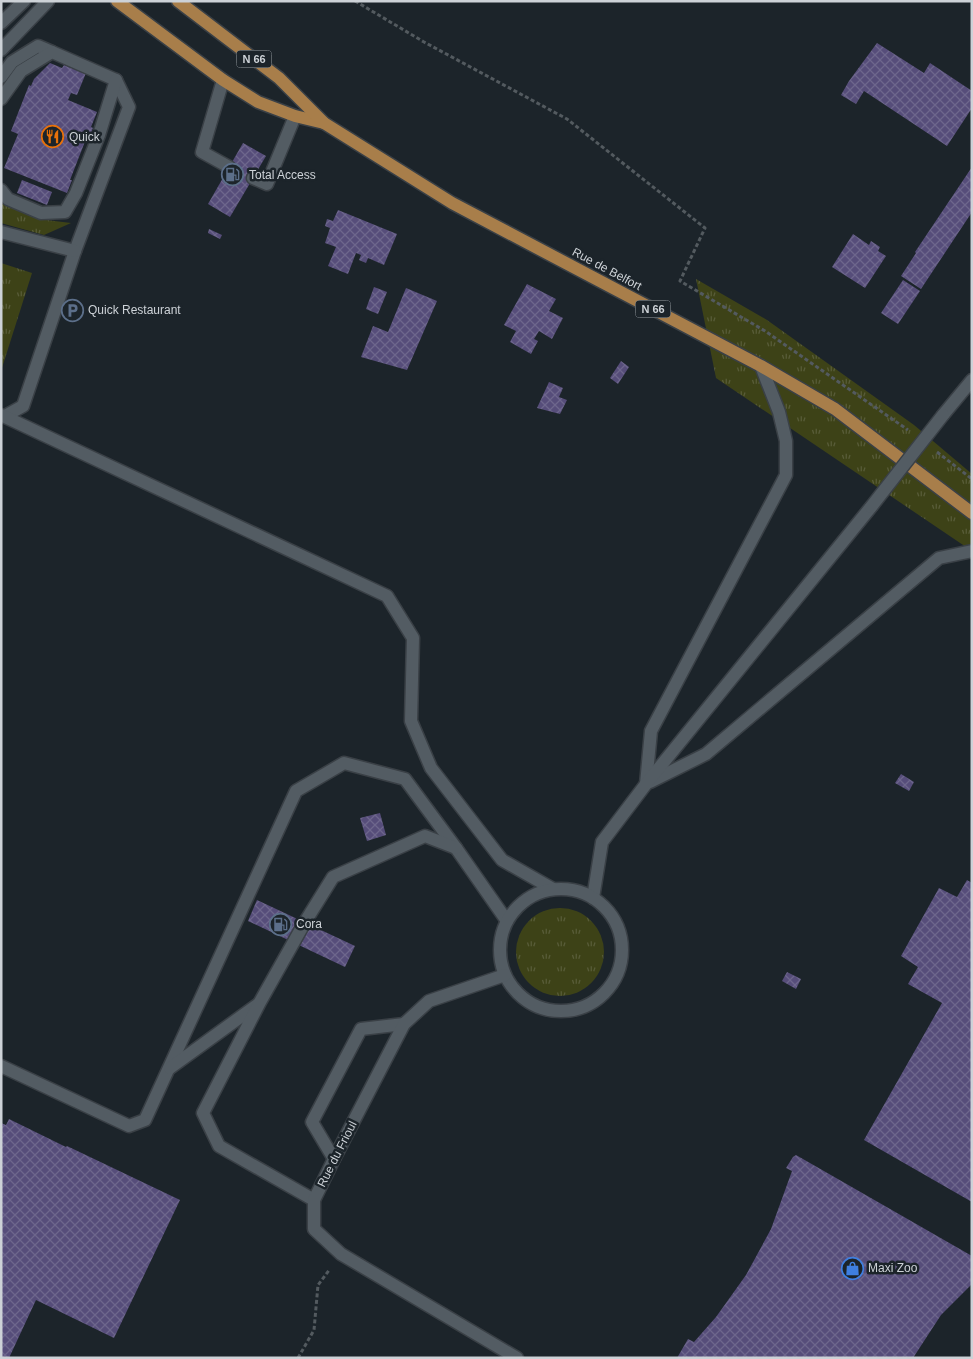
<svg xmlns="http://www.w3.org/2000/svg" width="973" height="1359" viewBox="0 0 973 1359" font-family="Arial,sans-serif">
<defs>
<pattern id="grass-tufts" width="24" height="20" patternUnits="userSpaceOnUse" patternTransform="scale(1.25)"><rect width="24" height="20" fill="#3d4217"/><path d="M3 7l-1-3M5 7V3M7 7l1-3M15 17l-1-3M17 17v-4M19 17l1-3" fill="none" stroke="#585c38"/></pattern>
<pattern id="building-cross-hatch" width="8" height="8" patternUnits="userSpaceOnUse" patternTransform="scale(1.25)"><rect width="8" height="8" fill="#564d7a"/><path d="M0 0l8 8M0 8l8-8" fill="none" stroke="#6d668c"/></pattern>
</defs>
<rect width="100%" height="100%" fill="#1c242a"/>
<g fill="url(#grass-tufts)">
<polygon points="1,203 38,219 71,223 44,235 1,223"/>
<polygon points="1,263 32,273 1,371"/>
<polygon points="696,279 767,320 914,425 972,474 972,551 716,378"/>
<circle cx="560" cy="952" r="44"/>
</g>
<g fill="url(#building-cross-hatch)">
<polygon points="877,43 924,73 930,63 972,91 972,108 947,146 864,91 856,104 841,95 849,81"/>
<polygon points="50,63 62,68 64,65 86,73 77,95 71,93 68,100 97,112 91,127 93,128 88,140 86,139 70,180 72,180 67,193 4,168 18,134 11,131 29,85 31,86 34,79"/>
<polygon points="243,143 266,156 230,217 208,204"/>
<polygon points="972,167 972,212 921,289 901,276 916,253 915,252"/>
<polygon points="22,180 52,192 47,205 17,193"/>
<polygon points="338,210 397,234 384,265 368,258 366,263 359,260 361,255 356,253 348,274 328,266 336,247 325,243 330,228 325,226 327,219 333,221"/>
<polygon points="209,229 222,235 220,239 208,233"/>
<polygon points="853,234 869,245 871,241 880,247 878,251 886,256 865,288 832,267"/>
<polygon points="903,280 920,291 898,324 881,313"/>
<polygon points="527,284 556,299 549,311 563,318 552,339 539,331 534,339 538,341 531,354 510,342 516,331 504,325"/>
<polygon points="374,287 387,292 378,314 366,309"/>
<polygon points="406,288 437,301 407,370 361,357 373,326 388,332"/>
<polygon points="621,361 629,367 618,384 610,378"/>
<polygon points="549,382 563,388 559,397 567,400 560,414 537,408"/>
<polygon points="901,774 914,782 909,791 895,783"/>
<polygon points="380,813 386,835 367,841 360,818"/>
<polygon points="967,880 972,883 972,1202 864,1140 942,1003 908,984 918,967 901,956 939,888 957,897"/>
<polygon points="257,900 355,946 345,967 248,921"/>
<polygon points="787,972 801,979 796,989 782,981"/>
<polygon points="9,1119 66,1147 67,1146 180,1200 114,1338 36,1300 9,1358 1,1358 1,1123 6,1125"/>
<polygon points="796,1155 972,1256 972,1284 941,1315 913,1358 677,1358 688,1339 694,1342 716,1317 746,1275 771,1229 792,1171 786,1168 793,1157"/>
</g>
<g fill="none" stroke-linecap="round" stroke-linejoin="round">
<defs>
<g id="service">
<polyline points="1,77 12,62 38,46 52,52"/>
<polyline points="223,80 202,152 229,167"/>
<polyline points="1,99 21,71 52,52 116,80 129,107 75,251 23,406 5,416"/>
<polyline points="253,178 267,184 295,116"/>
<polyline points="1,190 8,199 41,213 65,212 76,193 99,135 116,80"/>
<polyline points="1,232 75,251"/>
<polyline points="1,415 387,596 413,638 411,721 431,768 502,860 553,889"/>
<polyline points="943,415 972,380"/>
<polyline points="650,782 706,754 939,558 972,551"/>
<polyline points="646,784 651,731 786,475 786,441 779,412 761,366"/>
<polyline points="593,898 602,842 646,784 871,507"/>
<polyline points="1,1066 129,1126 145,1120 296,791 344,763 405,779 456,848 507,921"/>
<polyline points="170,1068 257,1005"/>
<polyline points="334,1159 312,1122 361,1029 404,1024"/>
<polyline points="314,1200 219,1146 203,1113 260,1002 305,922 333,877 425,836 456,848"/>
</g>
<g id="minor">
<circle cx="561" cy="950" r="61"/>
<polyline points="505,975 429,1001 404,1024 334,1159 314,1200 314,1229 341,1254 517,1358"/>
</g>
<g id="tertiary">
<polyline points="1,23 24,1"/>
<polyline points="1,50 48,1"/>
</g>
<g id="primary">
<polyline points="117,1 223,80 258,102 295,116 324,123"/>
<polyline points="178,1 279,78 324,123 452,203 761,366 835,409 972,513"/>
</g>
</defs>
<use href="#service" stroke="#3a4046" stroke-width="15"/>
<use href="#minor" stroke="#3a4046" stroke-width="15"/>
<use href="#tertiary" stroke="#3a4046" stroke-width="15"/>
<use href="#primary" stroke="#3a4046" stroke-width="15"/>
<g stroke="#535a5f" stroke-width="3" stroke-dasharray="4 2.5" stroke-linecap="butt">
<polyline points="355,1 424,42 567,119 705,228 680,281 765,331 908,430"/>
<polyline points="937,452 972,479"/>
<polyline points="298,1358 314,1330 318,1285 330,1269"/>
</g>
<use href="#service" stroke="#535c63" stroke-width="12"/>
<use href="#minor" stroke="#535c63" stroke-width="12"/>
<use href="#tertiary" stroke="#535c63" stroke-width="12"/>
<use href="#primary" stroke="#a87e4a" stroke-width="12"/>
<defs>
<polyline id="service-bridge" points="871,507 943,415"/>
</defs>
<use href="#service-bridge" stroke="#3a4046" stroke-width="15" stroke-linecap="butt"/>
<use href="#service-bridge" stroke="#535c63" stroke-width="12"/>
</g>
<defs>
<symbol id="restaurant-ring" viewBox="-11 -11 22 22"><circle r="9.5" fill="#1c242a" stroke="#e8710a" stroke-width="1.5"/><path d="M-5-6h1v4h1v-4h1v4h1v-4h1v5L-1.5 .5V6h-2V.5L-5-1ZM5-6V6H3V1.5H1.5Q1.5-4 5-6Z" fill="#e8710a"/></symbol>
<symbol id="fuel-ring" viewBox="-11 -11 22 22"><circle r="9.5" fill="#1c242a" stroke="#5c6f8a" stroke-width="1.5"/><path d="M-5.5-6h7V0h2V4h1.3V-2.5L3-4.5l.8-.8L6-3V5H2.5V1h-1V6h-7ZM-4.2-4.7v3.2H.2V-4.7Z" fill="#5c6f8a"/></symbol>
<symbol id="parking-ring" viewBox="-11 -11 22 22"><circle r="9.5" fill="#1c242a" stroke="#5c6f8a" stroke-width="1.5"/><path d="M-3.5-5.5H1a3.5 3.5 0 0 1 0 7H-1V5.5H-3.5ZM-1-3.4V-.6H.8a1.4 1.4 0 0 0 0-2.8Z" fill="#5c6f8a"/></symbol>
<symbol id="shop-ring" viewBox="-11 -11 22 22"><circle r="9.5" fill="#1c242a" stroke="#3f7fe0" stroke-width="1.5"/><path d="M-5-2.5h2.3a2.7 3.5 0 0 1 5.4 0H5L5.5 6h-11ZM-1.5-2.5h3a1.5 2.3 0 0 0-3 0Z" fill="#3f7fe0"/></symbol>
</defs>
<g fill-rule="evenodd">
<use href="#restaurant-ring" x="40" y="124" width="25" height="25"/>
<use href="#fuel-ring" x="220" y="162" width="25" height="25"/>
<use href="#parking-ring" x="60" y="298" width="25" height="25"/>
<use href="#fuel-ring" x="268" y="912" width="25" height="25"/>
<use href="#shop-ring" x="840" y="1256" width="25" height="25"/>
</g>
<g text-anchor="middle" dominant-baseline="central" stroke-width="5" stroke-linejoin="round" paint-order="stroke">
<g fill="#1c242a" stroke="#989ea3" stroke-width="1">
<rect x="236.5" y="50.5" width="35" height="17" rx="4"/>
<rect x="635.5" y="300.5" width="35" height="17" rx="4"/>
</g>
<g font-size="11" font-weight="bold" fill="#cdd2d7">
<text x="254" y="59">N 66</text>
<text x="653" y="309">N 66</text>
</g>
<g font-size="12" fill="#cdd2d7" stroke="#1c242a" text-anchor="start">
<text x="69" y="137">Quick</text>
<text x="249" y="175">Total Access</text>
<text x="88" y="310">Quick Restaurant</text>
<text x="296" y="924">Cora</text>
<text x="868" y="1268">Maxi Zoo</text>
</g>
<g font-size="12" fill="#cdd2d7" stroke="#1c242a">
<text transform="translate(607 269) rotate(28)">Rue de Belfort</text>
<text transform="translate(337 1154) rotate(-63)">Rue du Frioul</text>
</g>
</g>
<rect width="973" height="1359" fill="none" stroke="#cdd2d7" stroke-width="5"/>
</svg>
